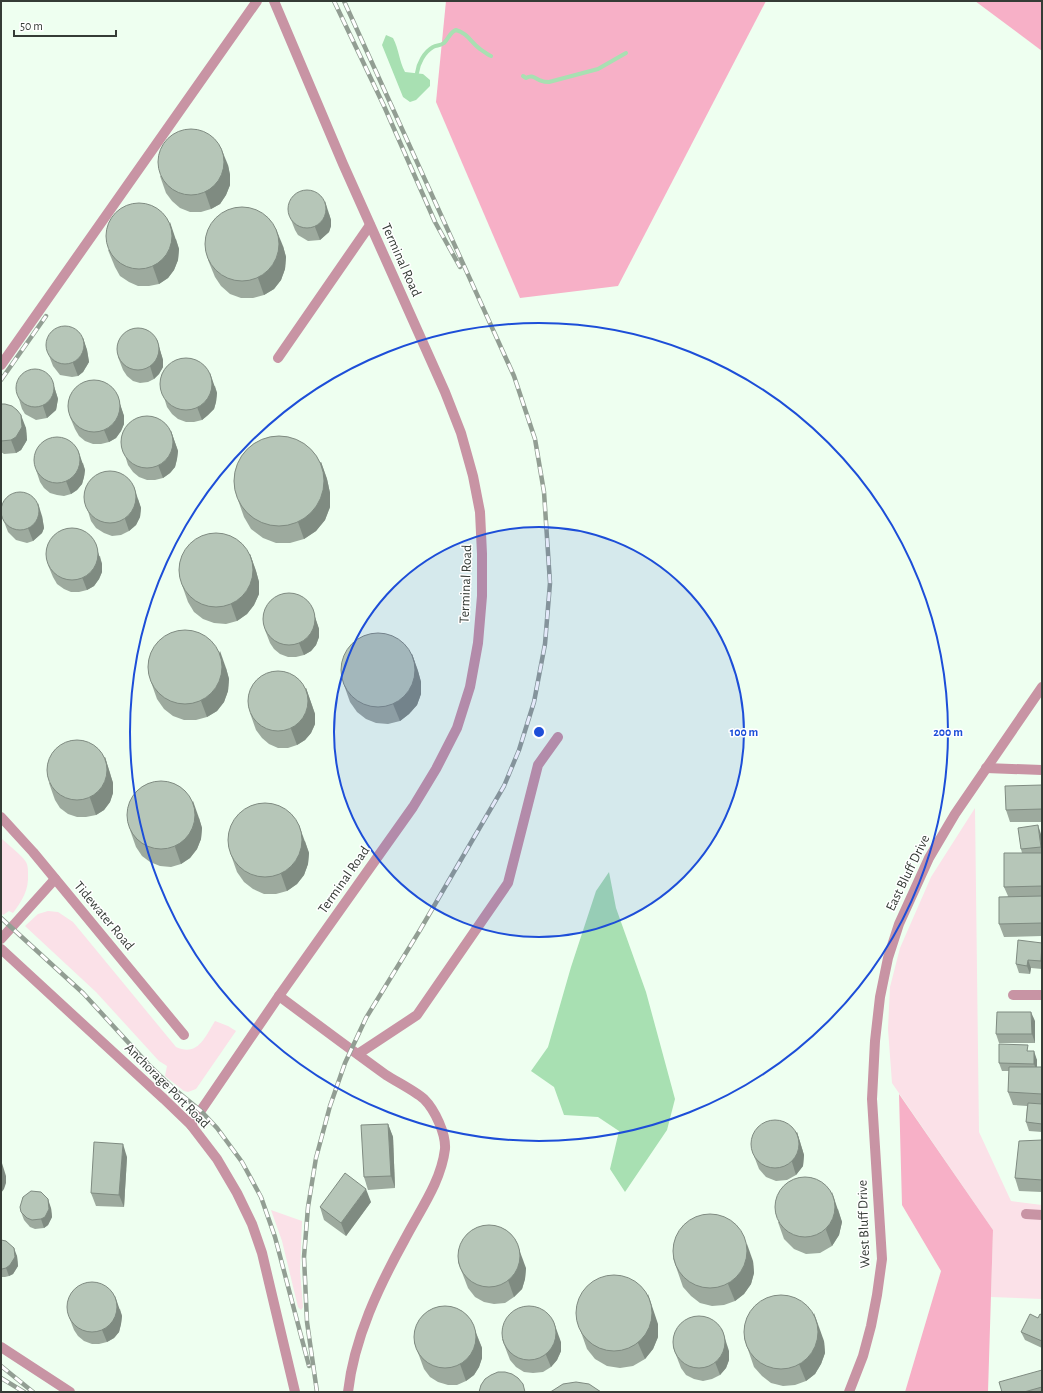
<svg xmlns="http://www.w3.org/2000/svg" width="1043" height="1393" viewBox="0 0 1043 1393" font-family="'Alegreya Sans',sans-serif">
<rect width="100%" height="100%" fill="#eefff0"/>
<g fill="#fbe1e8">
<polygon points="975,808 979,1132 1011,1201 1042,1205 1042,1299 991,1297 993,1230 892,1083 888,1029 890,987 900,948 931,877"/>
<path d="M1,838C7,844 22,855 26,862C28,865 28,870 28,874C29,890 22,901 13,913L9,911L3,915L1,913Z"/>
<path d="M48,911L58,912L73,922L176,1047C198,1057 205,1037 215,1021L228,1026L236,1031L196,1089L188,1092L184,1091L165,1076L167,1066L159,1061L96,992L25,926L38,914Z"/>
<polygon points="271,1210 302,1221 300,1271 303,1307 301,1310 298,1307 282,1241"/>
</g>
<g fill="#f7b0c7">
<polygon points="446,1 766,1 618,286 520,298 436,102"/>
<polygon points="975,1 1042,1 1042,51"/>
<polygon points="899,1094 993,1230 988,1392 905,1392 941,1271 902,1205"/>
</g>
<g fill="#a8e0b2">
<path d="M386,35L393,38C399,49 399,61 405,72L423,74L430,80V86L416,100L410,102L403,97L382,45Z"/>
<polygon points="609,872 616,908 646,992 675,1099 667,1130 625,1192 610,1169 619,1131 598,1117 564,1115 554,1087 531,1071 548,1047 571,967 596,891"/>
</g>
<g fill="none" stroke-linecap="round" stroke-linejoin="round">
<g stroke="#a8e0b2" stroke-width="4">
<path d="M417,73C418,64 424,52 433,47C437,45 440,46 444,43C449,38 450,32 456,30C469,34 470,42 480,49C483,51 487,54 491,56"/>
<path d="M523,76L526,78C533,74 535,79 542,81C544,82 546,82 549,82L598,69L626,53"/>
</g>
<g stroke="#c894a4" stroke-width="10">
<polyline points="278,358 370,225"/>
<polyline points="1,365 257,1"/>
<polyline points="986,768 1042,770"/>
<polyline points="1,817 33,852 184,1035"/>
<polyline points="1,939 55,879"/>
<polyline points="1,949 164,1099 191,1125 217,1159 237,1193 252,1224 262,1253 295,1392"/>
<polyline points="1013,995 1042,995"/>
<path d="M279,996C314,1022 350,1049 386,1075C397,1082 415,1091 424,1099C435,1110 446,1134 445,1149C441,1182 420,1210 405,1239C379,1286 354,1338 348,1392"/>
<polyline points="358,1054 417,1015 508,883 538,765 558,737"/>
<polyline points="191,1125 279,996 413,807 436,769 457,728 470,687 478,643 482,596 482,554 480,512 473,476 461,433 445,392 343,164 274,1"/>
<polyline points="1026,1214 1042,1215"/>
<polyline points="1,1347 70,1392"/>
<polyline points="849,1392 863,1356 871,1326 877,1295 882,1259 872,1099 875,1041 880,997 888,958 899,924 929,858 955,814 1042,687"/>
</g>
<defs>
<g id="rail">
<polyline points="334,1 384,106 435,222 460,267"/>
<polyline points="1,380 46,316"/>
<polyline points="1,918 83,993 148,1064 173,1088 201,1111 217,1128 242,1162 261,1197 275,1237 309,1366"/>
<polyline points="1,1366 33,1392"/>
<polyline points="1,1378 24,1392"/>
<polyline points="317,1392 307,1322 304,1257 308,1207 316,1158 330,1106 345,1063 366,1018 420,930 504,786 519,750 534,702 545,644 550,583 544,492 535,439 514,376 344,1"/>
</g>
</defs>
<use href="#rail" stroke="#929e93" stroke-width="4.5"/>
<use href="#rail" stroke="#fff" stroke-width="3" stroke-dasharray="9" stroke-linecap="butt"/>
</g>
<g fill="#9daa9e">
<polygon points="228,165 230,175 230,185 226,195 220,204 211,209 201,212 190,212 180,208 172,201 166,193 160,176"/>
<polygon points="329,214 331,220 331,226 329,232 320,240 308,241 298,235 295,230 290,217"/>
<polygon points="176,239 179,249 178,260 174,270 168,278 159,284 149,286 138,286 129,282 120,276 115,267 108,250"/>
<polygon points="283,246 286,257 285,269 281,280 274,289 264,295 253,298 241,298 230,294 221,286 215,277 208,260"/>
<polygon points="83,338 87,350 89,362 83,372 78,376 72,377 60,375 53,366 48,353"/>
<polygon points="157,340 163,360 163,367 159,374 154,379 148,382 140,383 133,381 127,376 123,370 118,357"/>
<polygon points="52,380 58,399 56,410 47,418 36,420 25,414 22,409 18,396"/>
<polygon points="215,386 217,393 216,402 214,409 208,415 202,420 194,422 186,422 178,419 172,414 167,407 163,394"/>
<polygon points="117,395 124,416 124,424 121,431 116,438 109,442 101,444 93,444 85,441 79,436 75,429 70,417"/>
<polygon points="1,404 26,428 27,440 21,450 16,453 4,454 1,452"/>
<polygon points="171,431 178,451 177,459 175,467 170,473 163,478 155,480 147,480 139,477 133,472 128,465 124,452"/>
<polygon points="321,462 327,479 330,493 330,507 325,520 316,531 304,539 290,543 276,543 263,538 251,529 244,517 238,500"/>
<polygon points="83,463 85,470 84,477 82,484 77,490 71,494 64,496 57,495 50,493 44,488 40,482 36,470"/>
<polygon points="138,499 141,508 140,517 136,525 129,531 121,535 112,536 104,533 96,528 91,521 87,508"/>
<polygon points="42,516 44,528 42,533 33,541 27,543 16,540 8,532 3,519"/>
<polygon points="250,554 256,571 259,582 259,594 254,605 247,614 237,621 226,624 214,623 203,619 194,612 188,602 182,585"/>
<polygon points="100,556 102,564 102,572 99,579 94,586 87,590 79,592 71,592 64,589 57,584 53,577 48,565"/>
<polygon points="312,608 319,629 319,637 316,645 311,651 304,655 296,657 288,657 280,654 274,649 270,643 265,630"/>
<polygon points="412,654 418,671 421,682 421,694 417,705 409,714 400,721 388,724 376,723 366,719 357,712 350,702 344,685"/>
<polygon points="226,668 229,679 228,691 224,702 217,711 207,717 196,720 184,720 173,716 164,709 157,699 151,682"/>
<polygon points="306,688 315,714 315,724 311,733 305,740 297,745 288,748 278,748 269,744 262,738 256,730 250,713"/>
<polygon points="105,757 113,783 113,793 110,802 104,810 96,815 86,817 77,817 68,814 60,808 55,800 49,783"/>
<polygon points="1042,785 1042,822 1010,822 1006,810"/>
<polygon points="199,818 202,828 201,839 197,849 190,858 181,864 171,867 160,866 150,862 142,856 136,847 130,830"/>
<polygon points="1041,834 1042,841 1042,936 1004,937 999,924 1008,896 1004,887 1022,853 1021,849"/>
<polygon points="305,841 309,853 308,864 304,875 297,884 287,891 276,894 264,894 253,889 244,882 237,872 231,855"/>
<polygon points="1042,943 1042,969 1031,968 1030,974 1019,973 1016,964"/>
<polygon points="1035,1021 1035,1043 999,1043 996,1034"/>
<polygon points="1030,1051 1037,1060 1037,1067 1042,1067 1042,1132 1029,1131 1026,1122 1027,1106 1013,1105 1008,1092 1009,1071 1002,1071 999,1063"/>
<polygon points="388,1124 393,1137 395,1188 368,1190 364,1177"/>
<polygon points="797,1132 804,1155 803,1166 796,1175 787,1180 776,1181 766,1177 759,1169 754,1156"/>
<polygon points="1042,1140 1042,1192 1019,1191 1015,1178"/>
<polygon points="127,1157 124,1207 96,1206 91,1193"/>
<polygon points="371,1202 346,1236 324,1220 320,1207"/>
<polygon points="51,1208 52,1217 48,1225 44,1228 35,1229 30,1227 24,1220 21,1212"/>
<polygon points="838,1209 842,1222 839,1235 832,1246 820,1253 806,1254 794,1249 784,1239 778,1222"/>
<polygon points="1,1240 17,1256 18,1266 13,1274 9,1276 5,1277 1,1277"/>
<polygon points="673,1258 753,1261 754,1273 751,1284 744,1294 735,1301 724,1305 712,1306 700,1303 691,1296 683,1287"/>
<polygon points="458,1262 526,1268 525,1279 522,1289 514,1297 505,1303 494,1304 484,1302 475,1297 468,1288"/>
<polygon points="120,1309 122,1316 121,1324 119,1332 114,1338 107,1342 99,1344 92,1344 84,1341 78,1336 74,1330 69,1317"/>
<polygon points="1042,1315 1042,1348 1025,1340 1021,1332"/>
<polygon points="577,1321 658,1324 658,1337 653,1349 645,1359 633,1366 620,1368 607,1366 595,1359 587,1349"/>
<polygon points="472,1322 482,1348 482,1358 479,1367 474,1375 466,1381 457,1385 448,1385 438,1382 430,1377 424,1369 414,1342"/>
<polygon points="744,1338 824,1341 825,1353 821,1364 815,1374 806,1381 795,1385 783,1386 771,1383 762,1376 754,1367"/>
<polygon points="502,1339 561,1342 561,1351 557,1360 551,1367 543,1372 533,1373 524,1372 516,1367 510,1360"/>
<polygon points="673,1347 729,1351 729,1360 726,1368 720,1375 712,1379 703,1381 694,1379 686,1375 681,1368"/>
<polygon points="1042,1370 1042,1392 1002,1392"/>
</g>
<g fill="#7f8b81">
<polygon points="221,148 228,165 230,175 230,185 226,195 220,204 211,209 205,192"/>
<polygon points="325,201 331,220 331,226 329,232 320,240 315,227"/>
<polygon points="170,222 179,249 178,260 174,270 168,278 159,284 153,267"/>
<polygon points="276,229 283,246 286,257 285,269 281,280 274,289 264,295 258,278"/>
<polygon points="83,338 87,350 89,362 83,372 78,376 73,363"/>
<polygon points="157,340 163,360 163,367 159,374 154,379 150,366"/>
<polygon points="210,373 217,393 216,402 214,409 208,415 202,420 197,407"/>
<polygon points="52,380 58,399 56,410 47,418 43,406"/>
<polygon points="117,395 124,416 124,424 121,431 116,438 109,442 104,430"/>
<polygon points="21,415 26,428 27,440 21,450 16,453 11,440"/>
<polygon points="171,431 178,451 177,459 175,467 170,473 163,478 158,465"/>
<polygon points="78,450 85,470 84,477 82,484 77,490 71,494 66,481"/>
<polygon points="321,462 327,479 330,493 330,507 325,520 316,531 304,539 298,522"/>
<polygon points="134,487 141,508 140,517 136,525 129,531 125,519"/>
<polygon points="38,503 42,516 44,528 42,533 33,541 28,528"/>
<polygon points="95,543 102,564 102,572 99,579 94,586 87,590 82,577"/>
<polygon points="250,554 256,571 259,582 259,594 254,605 247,614 237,621 231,604"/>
<polygon points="312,608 319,629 319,637 316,645 311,651 304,655 299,643"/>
<polygon points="220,651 226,668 229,679 228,691 224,702 217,711 207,717 201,701"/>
<polygon points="412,654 418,671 421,682 421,694 417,705 409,714 400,721 393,704"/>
<polygon points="306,688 315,714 315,724 311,733 305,740 297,745 291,729"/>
<polygon points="105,757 113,783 113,793 110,802 104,810 96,815 90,798"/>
<polygon points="193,801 199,818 202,828 201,839 197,849 190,858 181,864 175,847"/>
<polygon points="299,825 309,853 308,864 304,875 297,884 287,891 281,874"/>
<polygon points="1038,825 1041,834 1042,851 1041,847"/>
<polygon points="1042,950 1042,964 1041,961"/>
<polygon points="1028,960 1031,968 1030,974 1027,966"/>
<polygon points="1031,1012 1035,1021 1035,1043 1032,1034"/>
<polygon points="1034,1051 1037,1060 1037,1072 1034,1064"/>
<polygon points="388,1124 393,1137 395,1188 391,1176"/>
<polygon points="797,1132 804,1155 803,1166 796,1175 792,1162"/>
<polygon points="123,1144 127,1157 124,1207 119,1195"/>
<polygon points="1,1160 6,1176 6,1183 4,1189 1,1193"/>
<polygon points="366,1189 371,1202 346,1236 341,1223"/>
<polygon points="832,1192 842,1222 839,1235 832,1246 826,1230"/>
<polygon points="48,1199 51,1208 52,1217 48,1225 44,1228 41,1219"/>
<polygon points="516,1241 526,1268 525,1279 522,1289 514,1297 508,1280"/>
<polygon points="747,1244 753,1261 754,1273 751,1284 744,1294 735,1301 728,1284"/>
<polygon points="14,1248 17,1256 18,1266 13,1274 9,1276 6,1268"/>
<polygon points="648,1294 658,1324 658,1337 653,1349 645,1359 638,1343"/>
<polygon points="115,1296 122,1316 121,1324 119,1332 114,1338 107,1342 102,1330"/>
<polygon points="814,1313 824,1341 825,1353 821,1364 815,1374 806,1381 799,1364"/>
<polygon points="553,1320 561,1342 561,1351 557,1360 551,1367 546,1355"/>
<polygon points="722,1329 729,1351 729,1360 726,1368 720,1375 715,1362"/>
<polygon points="475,1331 482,1348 482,1358 479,1367 474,1375 466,1381 460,1364"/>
</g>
<g fill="#b6c6b8" stroke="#7f8b81">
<circle cx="191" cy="162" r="33"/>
<circle cx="307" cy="209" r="19"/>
<circle cx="139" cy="236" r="33"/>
<circle cx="242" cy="244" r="37"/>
<circle cx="65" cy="345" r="19"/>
<circle cx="138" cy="349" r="21"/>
<circle cx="186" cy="384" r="26"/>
<circle cx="35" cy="388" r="19"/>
<circle cx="94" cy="406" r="26"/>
<polygon points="1,404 5,404 12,406 17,410 21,415 22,427 16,437 11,440 1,441"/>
<circle cx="147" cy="442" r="26"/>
<circle cx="279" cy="481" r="45"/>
<circle cx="57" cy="460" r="23"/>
<circle cx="110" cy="497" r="26"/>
<circle cx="20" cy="511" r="19"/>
<circle cx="72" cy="554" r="26"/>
<circle cx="216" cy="570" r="37"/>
<circle cx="289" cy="619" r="26"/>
<circle cx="185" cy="667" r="37"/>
<circle cx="378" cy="670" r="37"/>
<circle cx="278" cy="701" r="30"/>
<circle cx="77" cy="770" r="30"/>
<circle cx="161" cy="815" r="34"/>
<polygon points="1042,785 1042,809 1006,810 1005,786"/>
<circle cx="265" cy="840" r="37"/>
<polygon points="1038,825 1041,847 1021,849 1018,828"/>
<polygon points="1004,853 1042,853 1042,886 1004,887"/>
<polygon points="1042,896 1042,923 999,924 999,897"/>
<polygon points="1018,940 1042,943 1041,961 1028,960 1027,966 1016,964"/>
<polygon points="997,1012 1031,1012 1032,1034 996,1034"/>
<polygon points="999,1044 1028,1045 1027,1051 1034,1051 1034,1064 999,1063"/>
<polygon points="1009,1067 1042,1067 1042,1094 1008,1092"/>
<polygon points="1028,1103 1042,1104 1042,1124 1026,1122"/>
<circle cx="775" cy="1144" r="24"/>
<polygon points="388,1124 391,1176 364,1177 361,1125"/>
<polygon points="1042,1140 1042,1180 1015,1178 1019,1141"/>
<polygon points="94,1142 123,1144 119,1195 91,1193"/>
<polygon points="345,1173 366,1189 341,1223 320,1207"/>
<circle cx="805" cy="1207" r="30"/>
<polygon points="31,1191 41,1192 48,1199 49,1209 45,1217 41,1219 32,1220 27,1218 21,1212 20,1207 23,1197"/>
<circle cx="710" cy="1251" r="37"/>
<circle cx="489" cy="1256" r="31"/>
<polygon points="1,1240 6,1241 14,1248 15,1257 10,1265 6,1268 2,1269 1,1269"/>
<circle cx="614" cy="1313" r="38"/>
<circle cx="92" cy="1307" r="25"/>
<circle cx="781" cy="1332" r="37"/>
<circle cx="529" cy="1333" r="27"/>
<circle cx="445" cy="1337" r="31"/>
<polygon points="1030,1314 1038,1318 1040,1314 1042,1315 1042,1341 1021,1332"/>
<circle cx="699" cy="1342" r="26"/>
<polygon points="1042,1370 1042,1387 1024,1392 1002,1392 999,1382"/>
<polygon points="498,1372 505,1372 512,1374 518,1378 523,1384 525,1392 479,1392 481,1385 485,1379 491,1375"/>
<polygon points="576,1382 589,1384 601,1392 550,1392 552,1391 563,1384"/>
</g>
<circle cx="539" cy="732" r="205" fill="#1d4ed8" fill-opacity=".12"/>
<g fill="none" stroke="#1d4ed8" stroke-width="2">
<circle cx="539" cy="732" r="205"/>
<circle cx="539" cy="732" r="409"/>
</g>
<g text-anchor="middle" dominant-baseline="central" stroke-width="3" stroke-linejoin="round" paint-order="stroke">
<g font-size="14" fill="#353c36" stroke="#fff">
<text transform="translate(401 260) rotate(66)">Terminal Road</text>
<text transform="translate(466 584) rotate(-88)">Terminal Road</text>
<text transform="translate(908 873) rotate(-64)">East Bluff Drive</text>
<text transform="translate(344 880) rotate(-55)">Terminal Road</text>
<text transform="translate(104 916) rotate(50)">Tidewater Road</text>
<text transform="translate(167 1086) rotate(45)">Anchorage Port Road</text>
<text transform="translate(864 1224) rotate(-92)">West Bluff Drive</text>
</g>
</g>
<circle cx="539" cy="732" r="6" fill="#1d4ed8" stroke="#fff" stroke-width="2"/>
<g font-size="12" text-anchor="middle" font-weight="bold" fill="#1d4ed8" stroke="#fff" stroke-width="3" stroke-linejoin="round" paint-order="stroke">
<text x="744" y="736">100 m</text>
<text x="948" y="736">200 m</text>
</g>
<rect width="1043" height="1393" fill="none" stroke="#353c36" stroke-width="4"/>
<path d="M14 30v6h102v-6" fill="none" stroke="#353c36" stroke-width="2"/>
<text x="20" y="30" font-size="12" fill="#353c36" stroke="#ffffff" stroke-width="3" paint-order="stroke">50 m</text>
</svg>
